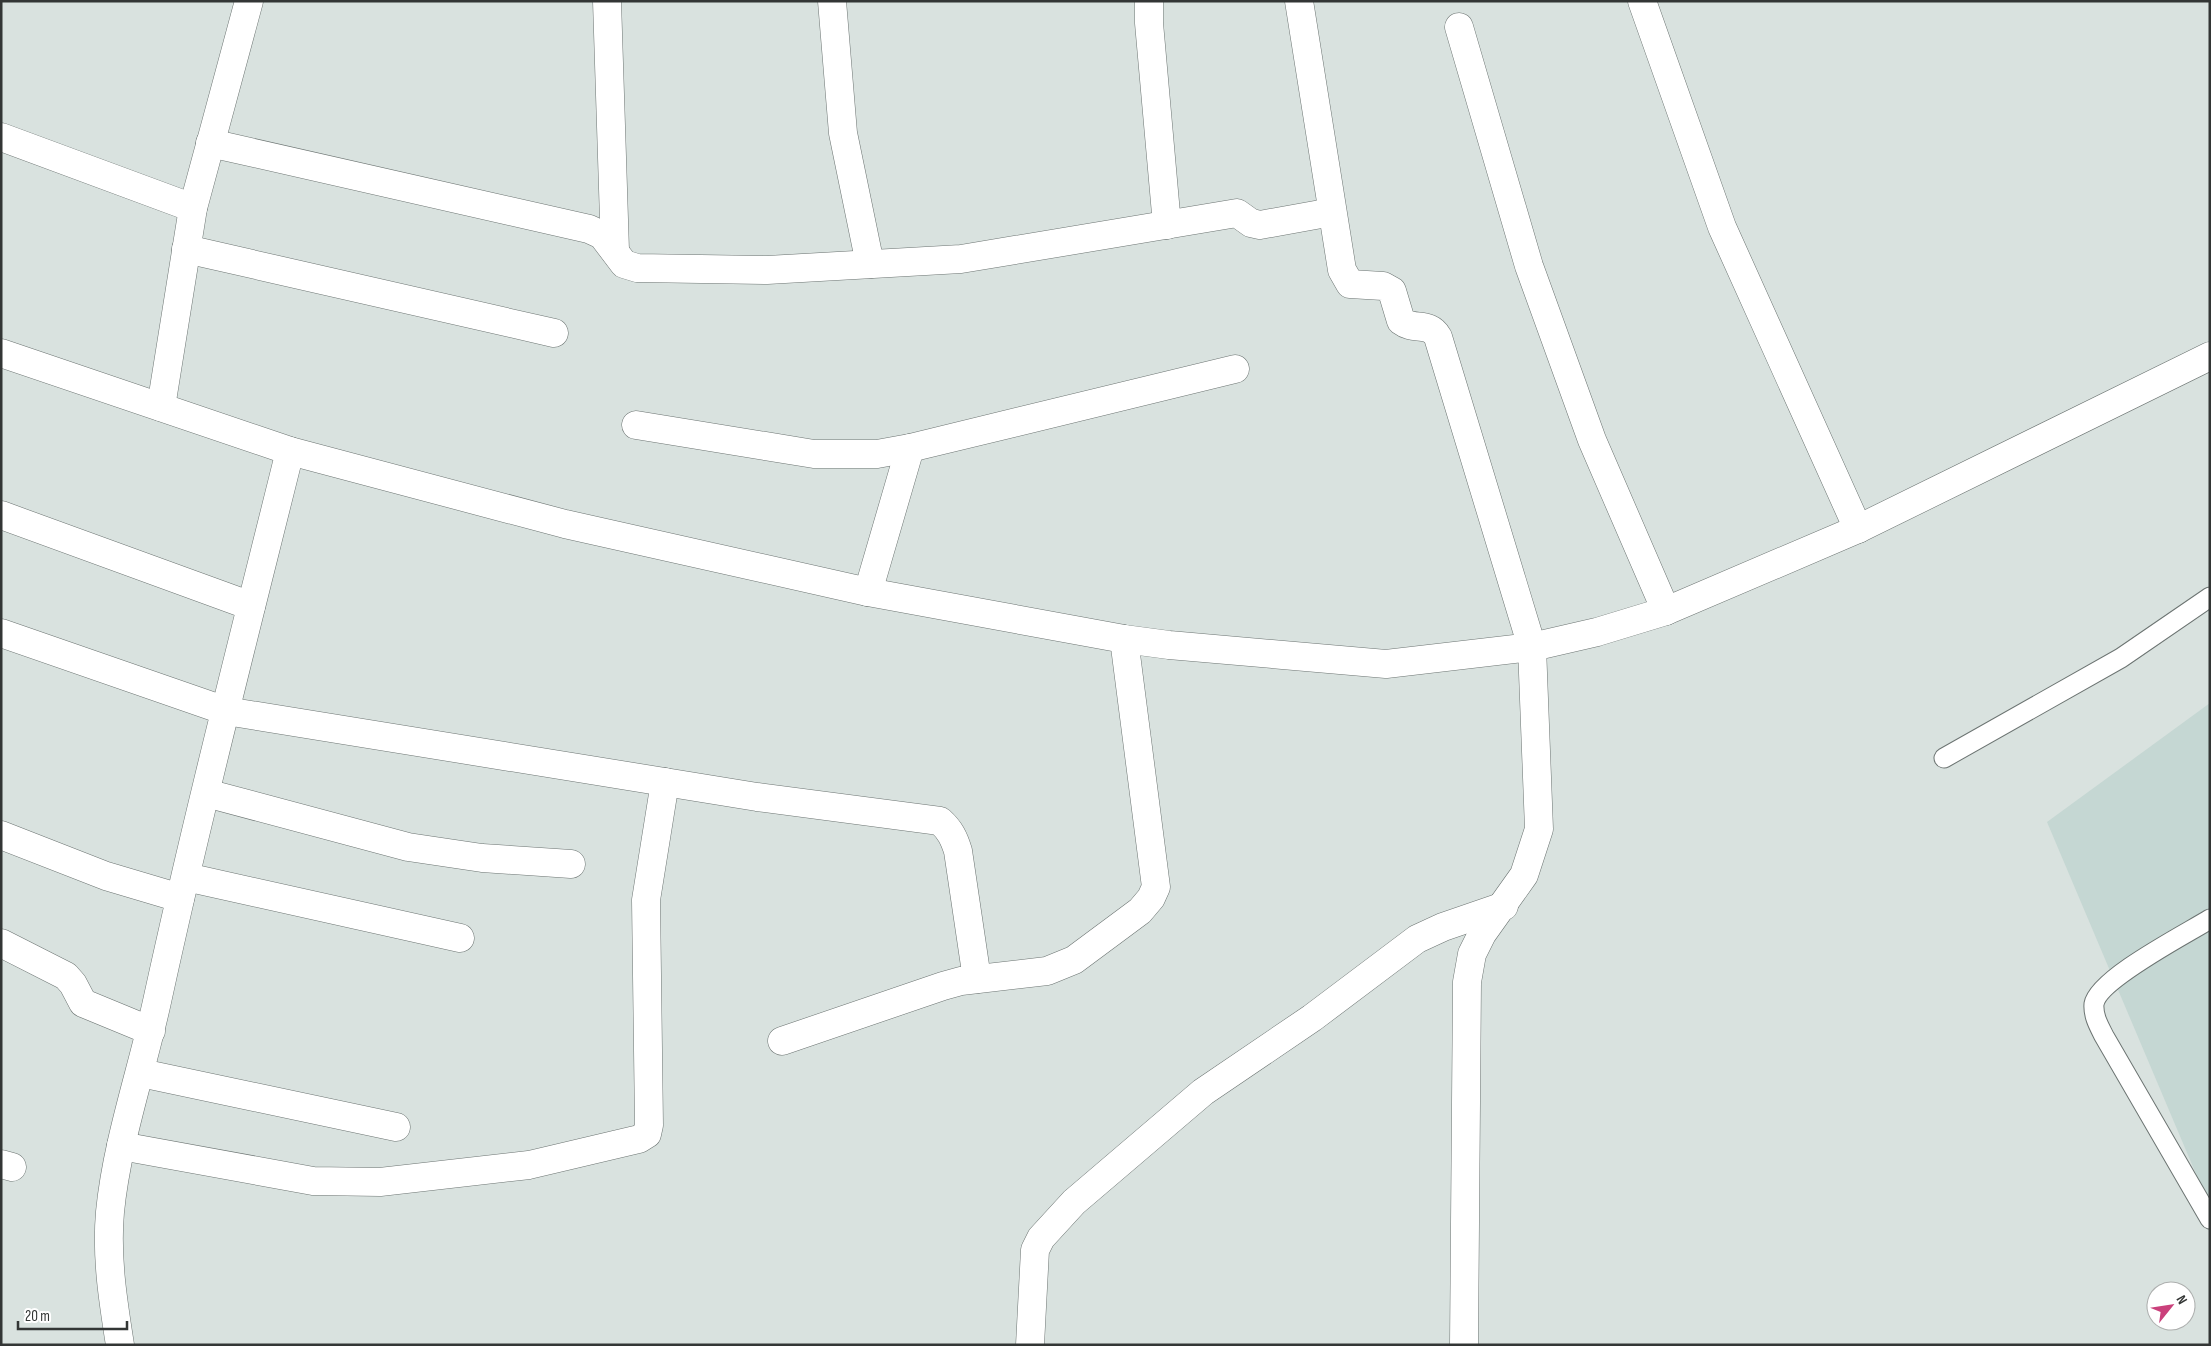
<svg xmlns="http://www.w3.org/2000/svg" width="2211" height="1346" viewBox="0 0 2211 1346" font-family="'Sofia Sans Condensed',sans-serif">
<rect width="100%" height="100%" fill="#d9e2df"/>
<polygon fill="#c5d7d3" points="2210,703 2210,1207 2047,822"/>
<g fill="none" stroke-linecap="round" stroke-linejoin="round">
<defs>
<g id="lane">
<polyline points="1944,758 2121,658 2210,597"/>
<path d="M2210,919C2186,934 2098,979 2094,1004C2093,1016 2099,1026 2104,1036L2210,1219"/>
</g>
<g id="street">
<polyline points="607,1 615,251"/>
<polyline points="832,1 843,133 870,264"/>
<polyline points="1149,1 1149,23 1167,225"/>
<path d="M1299,1L1342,270L1350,284L1383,286L1392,291L1401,321C1414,331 1429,321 1438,337L1532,647L1539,829L1524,875L1482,934L1472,954L1467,982L1464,1345"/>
<polyline points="1642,1 1722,227 1858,529"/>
<polyline points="1459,27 1529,266 1592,440 1666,611"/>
<polyline points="1,137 193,208"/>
<polyline points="210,143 589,229 602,235 624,264 637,268 767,270 961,259 1237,213 1251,223 1260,225 1332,212"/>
<polyline points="186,249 554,333"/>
<polyline points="1,353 290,451 565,524 868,592 1124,639 1169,645 1386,664 1532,647 1597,632 1666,611 1858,529 2210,356"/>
<polyline points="161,407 193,208 249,1"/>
<polyline points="636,425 814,454 877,454 910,448 1235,369"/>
<polyline points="1,515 251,606"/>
<polyline points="868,592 910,448"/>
<path d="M1,633L226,711L757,797L940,821C950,830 954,838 958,851L977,979"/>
<polyline points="206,793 408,847 482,858 571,864"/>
<polyline points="1,835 106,876 180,898"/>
<polyline points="186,877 460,938"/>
<polyline points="1,943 66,976 73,984 83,1003 151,1031"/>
<polyline points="782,1041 943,986 961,981 1047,971 1074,960 1140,911 1151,898 1156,887 1124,639"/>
<polyline points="141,1073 396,1127"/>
<polyline points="121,1146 313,1181 380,1182 529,1165 639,1139 647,1134 649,1125 646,900 665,782"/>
<polyline points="1,1164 12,1167"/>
<path d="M120,1345C113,1301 106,1257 110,1212C117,1140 143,1068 158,997C198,814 245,632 290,451"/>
<polyline points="1030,1345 1035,1250 1041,1238 1074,1202 1203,1092 1312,1018 1417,939 1443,927 1504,906"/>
</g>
</defs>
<use href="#lane" stroke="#6c7472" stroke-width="21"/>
<use href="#street" stroke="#6c7472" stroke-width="29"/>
<use href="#lane" stroke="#fff" stroke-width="19"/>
<use href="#street" stroke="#fff" stroke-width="28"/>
</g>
<rect width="2211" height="1346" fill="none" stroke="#333635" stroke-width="5"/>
<g transform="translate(2171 1306) rotate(60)"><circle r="24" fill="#ffffff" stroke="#adafae"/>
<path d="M0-4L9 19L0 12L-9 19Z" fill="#ca407b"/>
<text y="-8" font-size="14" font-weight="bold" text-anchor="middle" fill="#333635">N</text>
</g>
<path d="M18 1321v8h109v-8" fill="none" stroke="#333635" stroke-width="2.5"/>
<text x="25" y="1321" font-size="15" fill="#333635" stroke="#ffffff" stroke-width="4" paint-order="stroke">20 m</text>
</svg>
